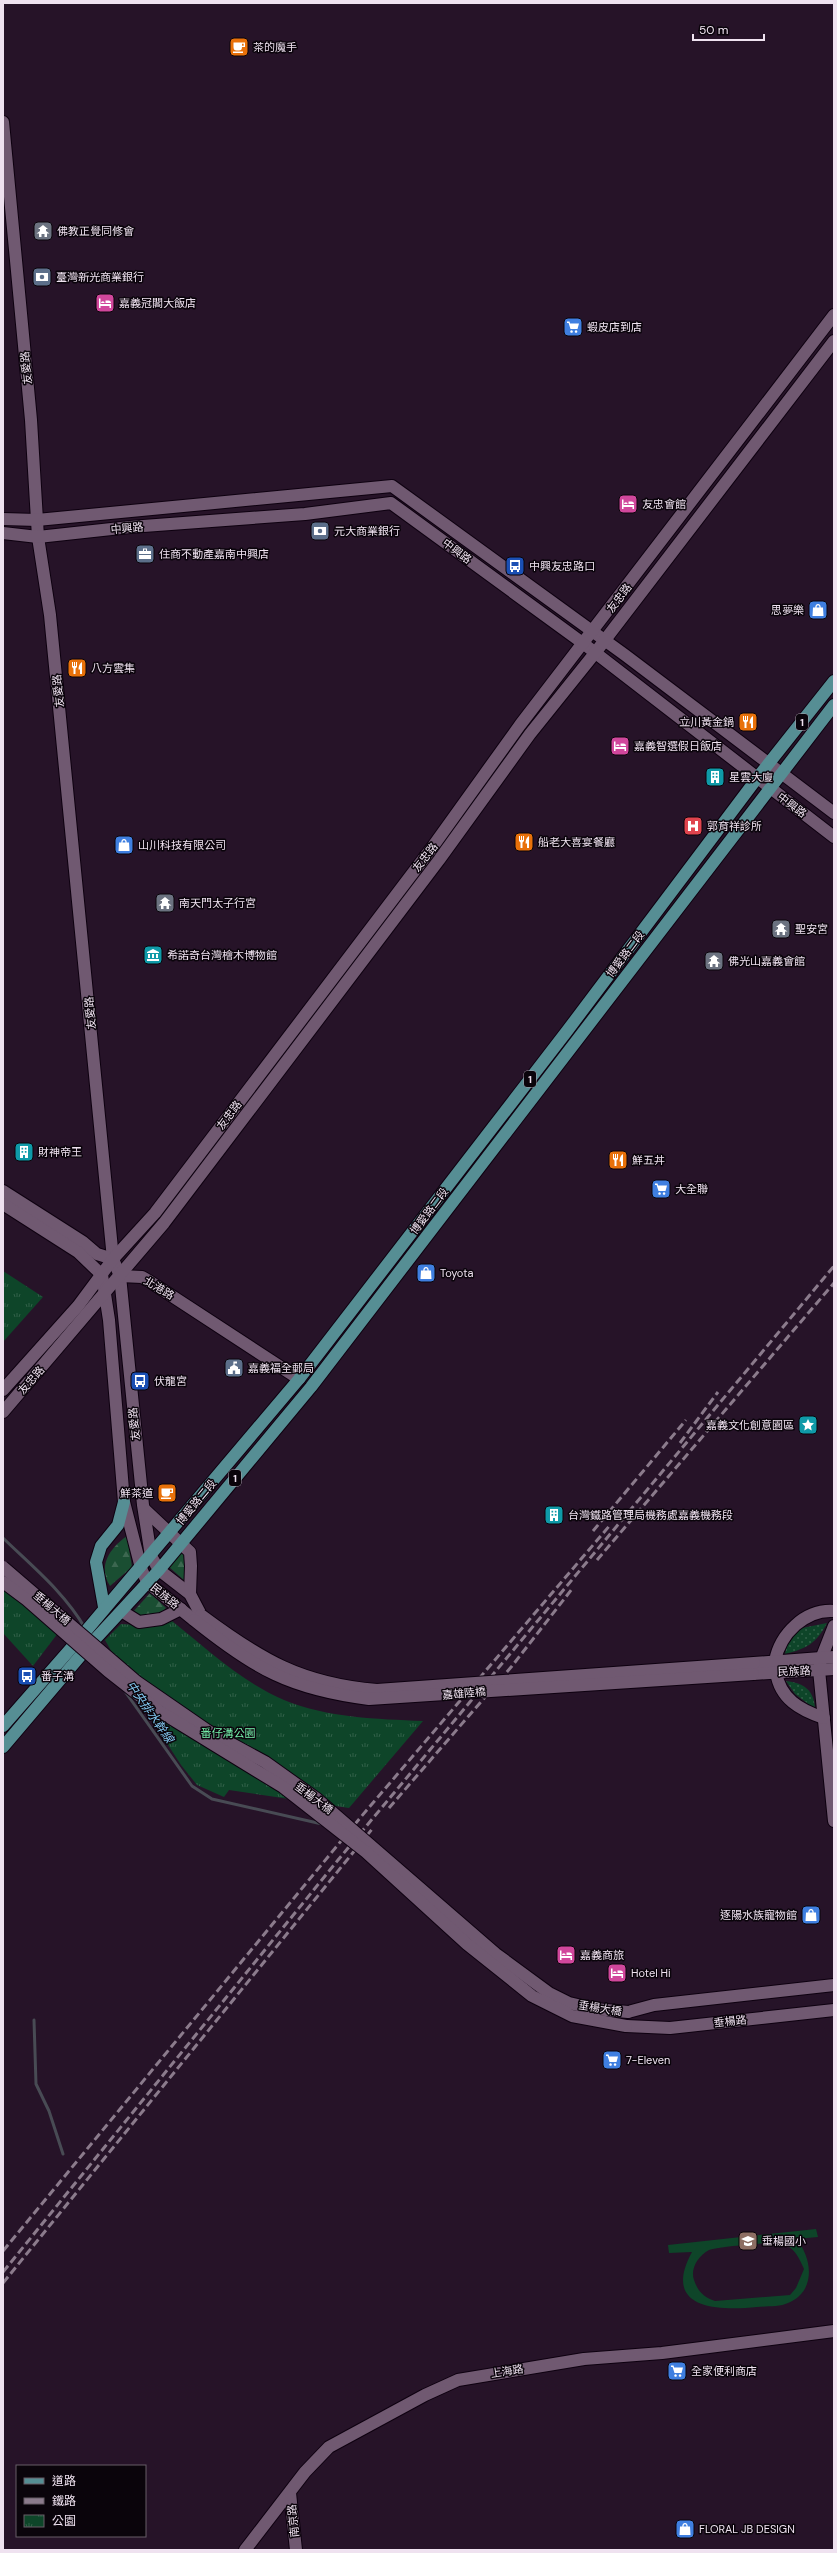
<svg xmlns="http://www.w3.org/2000/svg" width="837" height="2553" viewBox="0 0 837 2553" font-family="'DM Sans','Noto Sans TC',sans-serif">
<defs>
<pattern id="grass-dots" width="8" height="8" patternUnits="userSpaceOnUse"><rect width="8" height="8" fill="#0e4529"/><path d="M2 2h.1M6 6h.1" fill="none" stroke="#316048" stroke-width="1.8" stroke-linecap="round"/></pattern>
<pattern id="forest-firs" width="22" height="20" patternUnits="userSpaceOnUse"><rect width="22" height="20" fill="#1a4e32"/><path d="M5 1l3.5 6h-7zM16 11l3.5 6h-7z" fill="#3c6750"/></pattern>
<pattern id="park-tufts" width="24" height="20" patternUnits="userSpaceOnUse"><rect width="24" height="20" fill="#0e4529"/><path d="M3 7l-1-3M5 7V3M7 7l1-3M15 17l-1-3M17 17v-4M19 17l1-3" fill="none" stroke="#316048"/></pattern>
</defs>
<rect width="100%" height="100%" fill="#261328"/>
<g fill="url(#grass-dots)">
<path d="M827,1623C817,1643 806,1649 785,1654L788,1640L802,1628Z"/>
<path d="M786,1681C804,1683 814,1690 815,1709L795,1694Z"/>
</g>
<g fill="url(#forest-firs)">
<path d="M127,1536L132,1567L110,1586C97,1566 110,1548 127,1536Z"/>
<polygon points="181,1552 186,1557 185,1581 169,1567"/>
<path d="M150,1593L166,1608C156,1619 145,1618 132,1613Z"/>
</g>
<g fill="url(#park-tufts)">
<polygon points="3,1271 43,1297 3,1342"/>
<polygon points="3,1564 58,1633 33,1666 3,1633"/>
<path d="M172,1621C207,1649 242,1682 284,1700C328,1718 376,1719 423,1721L349,1808L229,1790L224,1797L197,1785L181,1765L137,1697L105,1640L121,1624L153,1626Z"/>
</g>
<path fill="#0e4529" fill-rule="evenodd" d="M816,2229L818,2237L796,2239C813,2258 816,2292 788,2303C780,2307 766,2306 757,2307C717,2311 661,2309 692,2252L669,2253L668,2245ZM774,2242C792,2244 797,2253 804,2269L796,2288L790,2295L715,2301C704,2297 698,2292 694,2280C690,2269 698,2256 709,2250C719,2246 761,2244 774,2242Z"/>
<g fill="none" stroke-linecap="round" stroke-linejoin="round">
<g stroke="#484b54" stroke-width="3">
<path d="M3,1538C33,1567 64,1592 85,1628"/>
<polyline points="124,1690 192,1786 212,1799 322,1824"/>
<polyline points="34,2020 36,2084 49,2111 63,2154"/>
</g>
<defs>
<g id="secondary">
<polyline points="3,122 31,420 38,537 50,615 113,1259 120,1276 143,1505 151,1556 159,1570 190,1594 201,1615"/>
<polyline points="3,519 37,520 392,486 625,655 834,813"/>
<polyline points="3,533 38,537 130,527 305,514 391,503 584,644 834,837"/>
<polyline points="3,1191 83,1242 97,1254 113,1259"/>
<polyline points="3,1204 78,1252 102,1275 109,1320 124,1502 141,1568 147,1582 194,1620"/>
<polyline points="120,1276 142,1277 149,1281 299,1379"/>
<polyline points="3,1390 78,1306 113,1259 155,1213 431,849 520,725 834,315"/>
<polyline points="3,1412 164,1223 439,860 530,734 595,653 834,341"/>
<polyline points="144,1509 190,1552 191,1566 190,1594"/>
<polyline points="123,1612 139,1622 161,1619 181,1609"/>
<polyline points="834,1626 821,1659 819,1670 834,1821"/>
<path d="M775,1661C780,1634 805,1609 834,1611"/>
<polyline points="754,1663 834,1657"/>
<path d="M776,1672C780,1699 800,1710 824,1718"/>
<polyline points="753,1674 834,1669"/>
<polyline points="628,2012 654,2005 834,1985"/>
<polyline points="626,2026 670,2028 834,2010"/>
<polyline points="290,2493 296,2550"/>
<polyline points="245,2550 305,2472 329,2447 425,2395 458,2380 584,2359 662,2353 834,2331"/>
</g>
<g id="primary">
<polyline points="104,1607 96,1562 101,1546 118,1525 124,1502"/>
<polyline points="3,1726 80,1638 299,1379 567,1031 758,777 834,681"/>
<polyline points="3,1747 87,1648 159,1570 311,1387 834,705"/>
</g>
</defs>
<use href="#secondary" stroke="#0e0110" stroke-width="14"/>
<use href="#primary" stroke="#0e0110" stroke-width="14"/>
<use href="#secondary" stroke="#705971" stroke-width="12"/>
<use href="#primary" stroke="#568e94" stroke-width="12"/>
<g stroke="#8b7b8c" stroke-width="3" stroke-dasharray="8 4" stroke-linecap="butt">
<polyline points="680,1443 718,1392"/>
<polyline points="593,1531 686,1420"/>
<polyline points="597,1560 834,1283"/>
<polyline points="389,1808 512,1666 572,1589"/>
<polyline points="3,2251 360,1818 611,1524"/>
<polyline points="3,2272 338,1860 834,1266"/>
<polyline points="3,2283 373,1828"/>
</g>
<defs>
<g id="secondary-bridge">
<polyline points="3,1567 137,1682 208,1731 265,1762 317,1799 496,1954 549,1993 569,2003 595,2009 628,2012"/>
<polyline points="3,1582 27,1600 108,1671 159,1711 283,1787 366,1852 467,1944 532,1996 572,2016 626,2026"/>
<path d="M201,1615C260,1659 301,1684 377,1690L754,1663"/>
<path d="M194,1620C255,1669 290,1689 369,1699L753,1674"/>
</g>
</defs>
<use href="#secondary-bridge" stroke="#0e0110" stroke-width="14" stroke-linecap="butt"/>
<use href="#secondary-bridge" stroke="#705971" stroke-width="12"/>
</g>
<defs>
<symbol id="cafe-square" viewBox="-11 -11 22 22"><rect x="-9" y="-9" width="18" height="18" rx="4" fill="#e8710a" stroke="#0a040b"/><path d="M-5.5-4.5H6V0H3Q3 3.5 0 3.5H-2.5Q-5.5 3.5-5.5 0ZM3-3.2v2h1.7v-2ZM-6 4.5H4V6H-6Z" fill="#fff"/></symbol>
<symbol id="temple-square" viewBox="-11 -11 22 22"><rect x="-9" y="-9" width="18" height="18" rx="4" fill="#6b7280" stroke="#0a040b"/><path d="M0-6L5-2H3V0L6.5 2.5H4V6H1.5V3h-3V6H-4V2.5H-6.5L-3 0V-2H-5Z" fill="#fff"/></symbol>
<symbol id="bank-square" viewBox="-11 -11 22 22"><rect x="-9" y="-9" width="18" height="18" rx="4" fill="#5c6f8a" stroke="#0a040b"/><path d="M-6-4H6V4H-6ZM0-2.3a2.3 2.3 0 1 0 0 4.6a2.3 2.3 0 1 0 0-4.6Z" fill="#fff"/></symbol>
<symbol id="hotel-square" viewBox="-11 -11 22 22"><rect x="-9" y="-9" width="18" height="18" rx="4" fill="#d1479c" stroke="#0a040b"/><path d="M-6-4.5h1.5V1H6V5H4.5V3h-9V5H-6ZM-4 0a1.8 1.8 0 1 1 3.6 0ZM.5 0V-2.5h3Q6-2.5 6 0Z" fill="#fff"/></symbol>
<symbol id="supermarket-square" viewBox="-11 -11 22 22"><rect x="-9" y="-9" width="18" height="18" rx="4" fill="#3f7fe0" stroke="#0a040b"/><path d="M-6-5.5h2.5l.6 2H6L4.5 2H-2.5L-4.4-4H-6ZM-1.5 3.2a1.3 1.3 0 1 0 .1 0ZM3 3.2a1.3 1.3 0 1 0 .1 0Z" fill="#fff"/></symbol>
<symbol id="office-square" viewBox="-11 -11 22 22"><rect x="-9" y="-9" width="18" height="18" rx="4" fill="#5c6f8a" stroke="#0a040b"/><path d="M-6-3h4V-5.5h4V-3h4V5H-6ZM-1-4.5V-3h2v-1.5ZM-6 0V1H6V0Z" fill="#fff"/></symbol>
<symbol id="bus-square" viewBox="-11 -11 22 22"><rect x="-9" y="-9" width="18" height="18" rx="4" fill="#1a4fb4" stroke="#0a040b"/><path d="M-5-6H5V4H4V6H2V4H-2V6H-4V4H-5ZM-3.5-4V0h7V-4ZM-3.5 1.2v1.5H-2V1.2ZM2 1.2v1.5H3.5V1.2Z" fill="#fff"/></symbol>
<symbol id="shop-square" viewBox="-11 -11 22 22"><rect x="-9" y="-9" width="18" height="18" rx="4" fill="#3f7fe0" stroke="#0a040b"/><path d="M-5-2.5h2.3a2.7 3.5 0 0 1 5.4 0H5L5.5 6h-11ZM-1.5-2.5h3a1.5 2.3 0 0 0-3 0Z" fill="#fff"/></symbol>
<symbol id="restaurant-square" viewBox="-11 -11 22 22"><rect x="-9" y="-9" width="18" height="18" rx="4" fill="#e8710a" stroke="#0a040b"/><path d="M-5-6h1v4h1v-4h1v4h1v-4h1v5L-1.5 .5V6h-2V.5L-5-1ZM5-6V6H3V1.5H1.5Q1.5-4 5-6Z" fill="#fff"/></symbol>
<symbol id="building-square" viewBox="-11 -11 22 22"><rect x="-9" y="-9" width="18" height="18" rx="4" fill="#0f9aa8" stroke="#0a040b"/><path d="M-4-6H4V6H1V3H-1V6H-4ZM-2.5-4.3h1.7v1.8h-1.7ZM.8-4.3h1.7v1.8H.8ZM-2.5-1h1.7V.8h-1.7ZM.8-1h1.7V.8H.8Z" fill="#fff"/></symbol>
<symbol id="hospital-square" viewBox="-11 -11 22 22"><rect x="-9" y="-9" width="18" height="18" rx="4" fill="#e0444e" stroke="#0a040b"/><path d="M-5-5h3v3.5h4V-5h3V5h-3V1.5h-4V5h-3Z" fill="#fff"/></symbol>
<symbol id="museum-square" viewBox="-11 -11 22 22"><rect x="-9" y="-9" width="18" height="18" rx="4" fill="#0f9aa8" stroke="#0a040b"/><path d="M0-6L6-3V-2H-6V-3ZM-5-1h2V3h-2ZM-1-1h2V3h-2ZM3-1h2V3H3ZM-6 4H6V6H-6Z" fill="#fff"/></symbol>
<symbol id="civic-square" viewBox="-11 -11 22 22"><rect x="-9" y="-9" width="18" height="18" rx="4" fill="#5c6f8a" stroke="#0a040b"/><path d="M-.6-6.5H3V-4.5H.6V-3L4-1V1h2V6H-6V1h2V-1L-.6-3ZM-1.2 2.5V6h2.4V2.5Z" fill="#fff"/></symbol>
<symbol id="sight-square" viewBox="-11 -11 22 22"><rect x="-9" y="-9" width="18" height="18" rx="4" fill="#0f9aa8" stroke="#0a040b"/><path d="M0-6L1.8-2.2L6-1.7L2.9 1.2L3.7 5.4L0 3.3L-3.7 5.4L-2.9 1.2L-6-1.7L-1.8-2.2Z" fill="#fff"/></symbol>
<symbol id="school-square" viewBox="-11 -11 22 22"><rect x="-9" y="-9" width="18" height="18" rx="4" fill="#8d6e63" stroke="#0a040b"/><path d="M0-5L7-2L0 1L-7-2ZM-4 1L0 2.5L4 1V4Q0 6-4 4Z" fill="#fff"/></symbol>
</defs>
<g fill-rule="evenodd">
<use href="#cafe-square" x="228" y="36" width="22" height="22"/>
<use href="#temple-square" x="32" y="220" width="22" height="22"/>
<use href="#bank-square" x="31" y="266" width="22" height="22"/>
<use href="#hotel-square" x="94" y="292" width="22" height="22"/>
<use href="#supermarket-square" x="562" y="316" width="22" height="22"/>
<use href="#hotel-square" x="617" y="493" width="22" height="22"/>
<use href="#bank-square" x="309" y="520" width="22" height="22"/>
<use href="#office-square" x="134" y="543" width="22" height="22"/>
<use href="#bus-square" x="504" y="555" width="22" height="22"/>
<use href="#shop-square" x="807" y="599" width="22" height="22"/>
<use href="#restaurant-square" x="66" y="657" width="22" height="22"/>
<use href="#restaurant-square" x="737" y="711" width="22" height="22"/>
<use href="#hotel-square" x="609" y="735" width="22" height="22"/>
<use href="#building-square" x="704" y="766" width="22" height="22"/>
<use href="#hospital-square" x="682" y="815" width="22" height="22"/>
<use href="#restaurant-square" x="513" y="831" width="22" height="22"/>
<use href="#shop-square" x="113" y="834" width="22" height="22"/>
<use href="#temple-square" x="154" y="892" width="22" height="22"/>
<use href="#temple-square" x="770" y="918" width="22" height="22"/>
<use href="#museum-square" x="142" y="944" width="22" height="22"/>
<use href="#temple-square" x="703" y="950" width="22" height="22"/>
<use href="#building-square" x="13" y="1141" width="22" height="22"/>
<use href="#restaurant-square" x="607" y="1149" width="22" height="22"/>
<use href="#supermarket-square" x="650" y="1178" width="22" height="22"/>
<use href="#shop-square" x="415" y="1262" width="22" height="22"/>
<use href="#civic-square" x="223" y="1357" width="22" height="22"/>
<use href="#bus-square" x="129" y="1370" width="22" height="22"/>
<use href="#sight-square" x="797" y="1414" width="22" height="22"/>
<use href="#cafe-square" x="156" y="1482" width="22" height="22"/>
<use href="#building-square" x="543" y="1504" width="22" height="22"/>
<use href="#bus-square" x="16" y="1665" width="22" height="22"/>
<use href="#shop-square" x="800" y="1904" width="22" height="22"/>
<use href="#hotel-square" x="555" y="1944" width="22" height="22"/>
<use href="#hotel-square" x="606" y="1962" width="22" height="22"/>
<use href="#supermarket-square" x="601" y="2049" width="22" height="22"/>
<use href="#school-square" x="737" y="2230" width="22" height="22"/>
<use href="#supermarket-square" x="666" y="2360" width="22" height="22"/>
<use href="#shop-square" x="674" y="2518" width="22" height="22"/>
</g>
<g text-anchor="middle" dominant-baseline="central" stroke-width="3" stroke-linejoin="round" paint-order="stroke">
<g fill="#0a040b" stroke="#aa9fab" stroke-width="1">
<rect x="796" y="714" width="12" height="16" rx="3"/>
<rect x="524" y="1071" width="12" height="16" rx="3"/>
<rect x="229" y="1470" width="12" height="16" rx="3"/>
</g>
<g font-size="10" font-weight="bold" fill="#efe2f0">
<text x="802" y="722">1</text>
<text x="530" y="1079">1</text>
<text x="235" y="1478">1</text>
</g>
<g font-size="11" fill="#efe2f0" stroke="#0a040b" text-anchor="start">
<text x="253" y="47">茶的魔手</text>
<text x="57" y="231">佛教正覺同修會</text>
<text x="56" y="277">臺灣新光商業銀行</text>
<text x="119" y="303">嘉義冠閣大飯店</text>
<text x="587" y="327">蝦皮店到店</text>
<text x="642" y="504">友忠會館</text>
<text x="334" y="531">元大商業銀行</text>
<text x="159" y="554">住商不動產嘉南中興店</text>
<text x="529" y="566">中興友忠路口</text>
<text x="804" y="610" text-anchor="end">思夢樂</text>
<text x="91" y="668">八方雲集</text>
<text x="734" y="722" text-anchor="end">立川黃金鍋</text>
<text x="634" y="746">嘉義智選假日飯店</text>
<text x="729" y="777">星雲大廈</text>
<text x="707" y="826">郭育祥診所</text>
<text x="538" y="842">船老大喜宴餐廳</text>
<text x="138" y="845">山川科技有限公司</text>
<text x="179" y="903">南天門太子行宮</text>
<text x="795" y="929">聖安宮</text>
<text x="167" y="955">希諾奇台灣檜木博物館</text>
<text x="728" y="961">佛光山嘉義會館</text>
<text x="38" y="1152">財神帝王</text>
<text x="632" y="1160">鮮五丼</text>
<text x="675" y="1189">大全聯</text>
<text x="440" y="1273">Toyota</text>
<text x="248" y="1368">嘉義福全郵局</text>
<text x="154" y="1381">伏龍宮</text>
<text x="794" y="1425" text-anchor="end">嘉義文化創意園區</text>
<text x="153" y="1493" text-anchor="end">鮮茶道</text>
<text x="568" y="1515">台灣鐵路管理局機務處嘉義機務段</text>
<text x="41" y="1676">番子溝</text>
<text x="797" y="1915" text-anchor="end">逐陽水族寵物館</text>
<text x="580" y="1955">嘉義商旅</text>
<text x="631" y="1973">Hotel Hi</text>
<text x="626" y="2060">7-Eleven</text>
<text x="762" y="2241">垂楊國小</text>
<text x="691" y="2371">全家便利商店</text>
<text x="699" y="2529">FLORAL JB DESIGN</text>
</g>
<g font-size="11" fill="#efe2f0" stroke="#0a040b">
<text transform="translate(26 368) rotate(-96)">友愛路</text>
<text transform="translate(127 528) rotate(-5)">中興路</text>
<text transform="translate(457 551) rotate(37)">中興路</text>
<text transform="translate(619 598) rotate(-53)">友忠路</text>
<text transform="translate(58 691) rotate(-96)">友愛路</text>
<text transform="translate(792 805) rotate(37)">中興路</text>
<text transform="translate(425 857) rotate(-52)">友忠路</text>
<text transform="translate(625 954) rotate(-53)">博愛路二段</text>
<text transform="translate(90 1013) rotate(-95)">友愛路</text>
<text transform="translate(229 1115) rotate(-53)">友忠路</text>
<text transform="translate(429 1211) rotate(-53)">博愛路二段</text>
<text transform="translate(159 1288) rotate(31)">北港路</text>
<text transform="translate(31 1380) rotate(-49)">友忠路</text>
<text transform="translate(134 1424) rotate(-96)">友愛路</text>
<text transform="translate(196 1502) rotate(-50)">博愛路二段</text>
<text transform="translate(165 1596) rotate(39)">民族路</text>
<text transform="translate(52 1608) rotate(41)">垂楊大橋</text>
<text transform="translate(794 1671) rotate(-2)">民族路</text>
<text transform="translate(464 1693) rotate(-5)">嘉雄陸橋</text>
<text transform="translate(314 1798) rotate(37)">垂楊大橋</text>
<text transform="translate(600 2008) rotate(9)">垂楊大橋</text>
<text transform="translate(730 2021) rotate(-6)">垂楊路</text>
<text transform="translate(507 2371) rotate(-9)">上海路</text>
<text transform="translate(293 2521) rotate(-96)">南京路</text>
</g>
<g font-size="11" fill="#78f6af" stroke="#0a040b">
<text x="228" y="1733">番仔溝公園</text>
</g>
<g font-size="12" font-style="italic" fill="#83c8f1" stroke="#0a040b">
<text transform="translate(150 1712) rotate(55)">中央排水幹線</text>
</g>
</g>
<rect width="837" height="2553" fill="none" stroke="#efe2f0" stroke-width="8"/>
<rect x="16" y="2465" width="130" height="72" fill="#0a040b" stroke="#665d67"/>
<rect x="24" y="2478" width="20" height="6" fill="#568e94" stroke="#665d67"/>
<text x="52" y="2485" font-size="12" fill="#efe2f0">道路</text>
<rect x="24" y="2498" width="20" height="6" fill="#8b7b8c" stroke="#665d67"/>
<text x="52" y="2505" font-size="12" fill="#efe2f0">鐵路</text>
<rect x="24" y="2515" width="20" height="12" fill="url(#park-tufts)" stroke="#665d67"/>
<text x="52" y="2525" font-size="12" fill="#efe2f0">公園</text>
<path d="M693 34v6h71v-6" fill="none" stroke="#efe2f0" stroke-width="2"/>
<text x="699" y="34" font-size="12" fill="#efe2f0" stroke="#0a040b" stroke-width="3" paint-order="stroke">50 m</text>
</svg>
